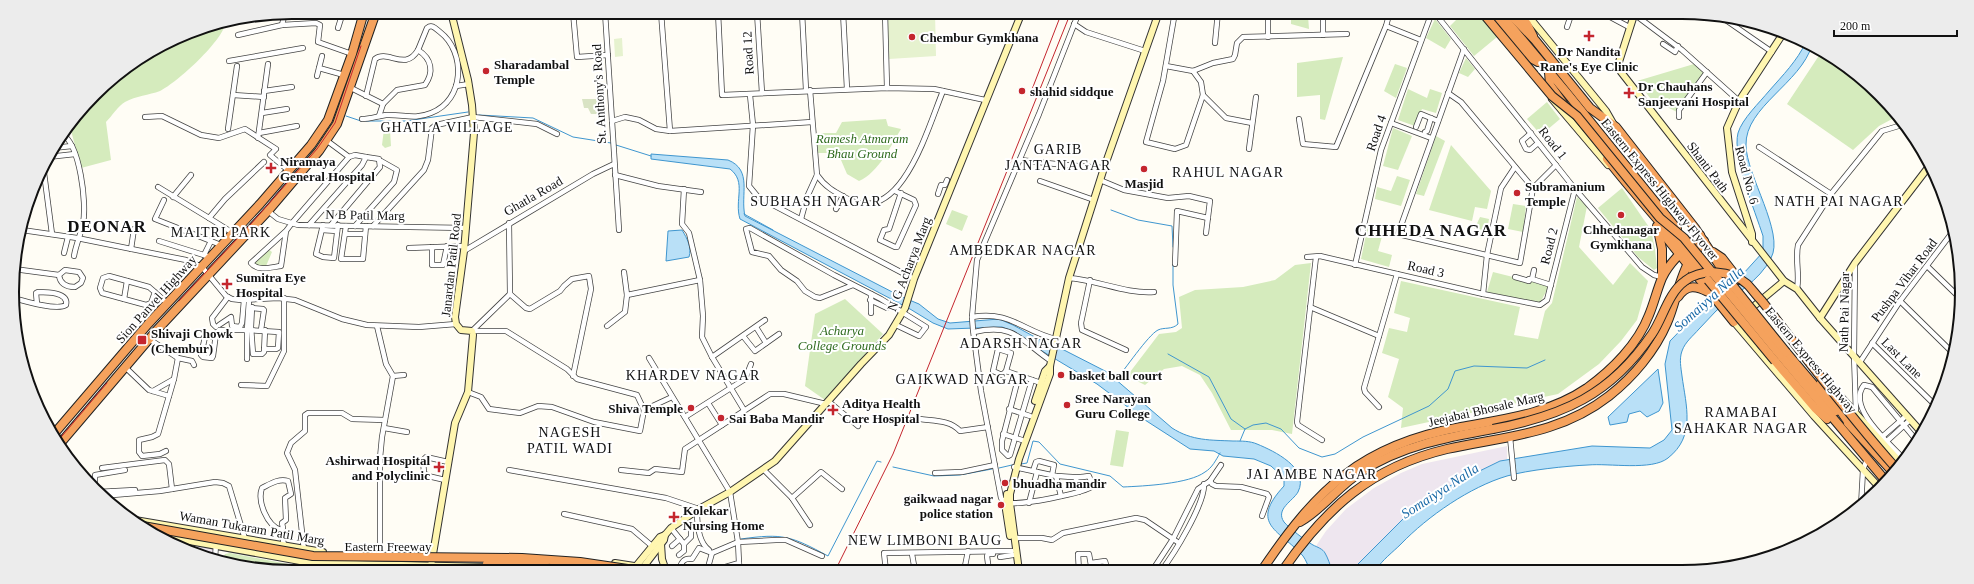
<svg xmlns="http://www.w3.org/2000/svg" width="1974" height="584" viewBox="0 0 1974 584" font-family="'Times New Roman',serif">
<rect width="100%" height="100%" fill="#fffdf5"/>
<g fill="#eee6ef">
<polygon points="1507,446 1507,459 1500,461 1453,484 1413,509 1352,570 1332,570 1325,552 1316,546 1326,531 1346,509 1374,488 1401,473 1422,464"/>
<polygon points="181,543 214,548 213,559 185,551 181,549"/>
</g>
<g fill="#d5ebbd">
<polygon points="1291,12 1317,12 1317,16 1308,16 1309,29 1291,24"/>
<polygon points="1452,12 1476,12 1497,37 1474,56 1450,26 1457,19"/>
<polygon points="1435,19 1451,39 1445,49 1426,38"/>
<path d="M226,21C225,39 177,83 160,91C149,95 136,96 125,102C118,106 112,116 106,122L111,160L81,168L69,123L107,82L185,33Z"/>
<polygon points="1822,51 1838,59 1879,93 1877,100 1894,118 1879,126 1853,150 1787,104"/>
<polygon points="1343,57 1325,120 1320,119 1320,95 1297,97 1297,63"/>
<polygon points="1466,58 1475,69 1468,77 1459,73"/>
<polygon points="1395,64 1407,68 1396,98 1384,91"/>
<polygon points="1694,64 1704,72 1677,112 1663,105 1657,107 1637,81"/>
<polygon points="1408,89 1427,98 1430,89 1442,93 1436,113 1422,109 1415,126 1398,120"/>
<polygon points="1547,102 1560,119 1541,135 1527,119"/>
<path d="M886,119L888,126L901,129C890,147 879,172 859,181L847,174L838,153H818L816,133H836L842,122Z"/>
<polygon points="1393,128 1412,136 1398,170 1383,166"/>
<polygon points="384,129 390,130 391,146 385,148 382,145"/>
<polygon points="1436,136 1445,141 1424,196 1416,194"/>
<polygon points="1451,145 1491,191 1487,209 1475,207 1472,221 1429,210"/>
<polygon points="1397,176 1410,180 1401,206 1375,199 1377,187 1391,191"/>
<polygon points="1622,188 1651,230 1655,249 1657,268 1654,270 1638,257 1598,208"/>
<polygon points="1577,197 1587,206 1579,247 1613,285 1630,263 1648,281 1637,320 1621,341 1599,364 1558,394 1401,428 1403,408 1388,397 1399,359 1382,353 1389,328 1407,332 1410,318 1394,313 1401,281 1520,307 1514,335 1538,339 1545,311 1552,303"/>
<polygon points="1513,204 1526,206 1523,232 1508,229"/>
<polygon points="952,210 968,216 962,231 946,224"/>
<polygon points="1480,217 1489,219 1486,236 1473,232"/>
<polygon points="1368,225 1384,229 1378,251 1392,255 1389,267 1361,259"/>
<polygon points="268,249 272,252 266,266 255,266 254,262"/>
<polygon points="1311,263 1292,434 1272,430 1231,430 1212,393 1200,375 1182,366 1164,369 1145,385 1127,376 1159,334 1176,332 1182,328 1179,297 1195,290 1243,287 1275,280 1295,265"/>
<polygon points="1493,272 1549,286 1540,303 1487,292"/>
<polygon points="845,299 883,334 825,400 805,386 815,314"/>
<polygon points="1116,430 1129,432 1123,467 1110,465"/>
<polygon points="230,553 293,565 292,572 237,567 221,562 225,554"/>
</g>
<polygon fill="#d9e3c4" points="582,99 599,99 605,102 606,122 599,117 599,114 591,114 588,108 584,108"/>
<g fill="#e6f2cf">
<polygon points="887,12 935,12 936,56 889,59"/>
<polygon points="622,38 623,56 615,57 614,39"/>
</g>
<g fill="#b9e0f7" stroke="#3f96cf">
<path d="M1806,42L1812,45C1801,83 1745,107 1746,145C1746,175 1785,233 1771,258C1759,282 1735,293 1716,311C1710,317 1705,323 1699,329C1693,336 1685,342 1682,351C1679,359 1681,368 1682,376C1686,406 1696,436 1668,458C1652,471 1609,463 1588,465C1566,466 1528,470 1507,476C1470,487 1428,516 1401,544C1393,552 1382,560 1376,570H1352L1413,509L1453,484L1500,461L1592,446L1650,448L1664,440L1672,430L1665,364L1670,341L1709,301L1743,274L1763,252V236C1755,211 1732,156 1738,133C1742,119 1760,102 1769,91C1783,75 1797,61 1806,42Z"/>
<path d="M651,154L728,160C753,170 740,195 745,216L902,297L919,304L938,319L950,323L999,319L1013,325L1044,342L1062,349L1107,372L1172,428C1192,441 1211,440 1233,441C1242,441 1250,441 1257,444C1274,451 1310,468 1298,492C1293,501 1275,509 1284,522C1289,528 1306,541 1313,545C1317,547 1323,549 1325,553C1328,558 1330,565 1332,570H1310C1308,566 1306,560 1303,556C1280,530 1248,525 1284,486V478L1271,466L1254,459L1223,456L1214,451L1190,449L1145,420L1097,384L1042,351L1015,332L1002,327L948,329L933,323L910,309L740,219C734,200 747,182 730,169L651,159Z"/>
<path d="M682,230C687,238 692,248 689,257L666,261L668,231Z"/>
<polygon points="1658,369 1663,403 1659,411 1647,417 1640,411 1629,414 1627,422 1610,425 1608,417"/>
</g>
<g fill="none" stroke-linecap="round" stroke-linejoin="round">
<g stroke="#3f96cf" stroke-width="1">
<polyline points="479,115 533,118 573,137 611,143"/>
<polyline points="346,116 361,121"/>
<polyline points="366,121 406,121 468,112"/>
<polyline points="616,145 651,156"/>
<polyline points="1111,210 1138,220 1172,226 1173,247"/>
<polyline points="744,214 773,230"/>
<polyline points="1168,354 1209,377 1231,419 1245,429"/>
<path d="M1115,381C1124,371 1148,335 1158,330C1164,327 1172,330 1178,324L1173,285V264"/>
<polyline points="1240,441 1245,429 1253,425 1266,423 1281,429 1299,448 1322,457 1335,454 1363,437 1429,406 1448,389 1455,371 1474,366 1527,368 1545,360"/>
<path d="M1021,464L1027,463L1033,441L1039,442L1060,464L1110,476L1123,487C1144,486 1189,484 1205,472C1212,468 1216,460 1220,453"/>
<polyline points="893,467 934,476 960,475 992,469"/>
<polyline points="999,468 1012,465"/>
<path d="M741,539C783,533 791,536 828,556L877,461L881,462"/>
</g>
<defs>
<g id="street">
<polyline points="573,12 577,57 608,55"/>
<polyline points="605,12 619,230"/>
<polyline points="661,12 670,131"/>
<polyline points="718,12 722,95 887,88 934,89 985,100"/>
<polyline points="757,12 762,93"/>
<polyline points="802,12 806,90"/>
<polyline points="843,12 847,89"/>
<polyline points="885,12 887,88"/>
<polyline points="1123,12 1157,18"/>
<polyline points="1175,12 1163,81 1146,142 1175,149 1186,145 1203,95 1201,82 1193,71"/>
<polyline points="1268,12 1268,37"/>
<polyline points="1323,12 1323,35"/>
<polyline points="1434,12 1575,189 1642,267 1654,275 1662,277"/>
<polyline points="1601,12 1629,27"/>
<polyline points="1634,14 1682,50 1739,101"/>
<polyline points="1720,16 1772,52"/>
<polyline points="1074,24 1086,32 1145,51"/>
<polyline points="282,25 285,13"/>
<polyline points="1386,26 1421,40"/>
<polyline points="1567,27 1572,12"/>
<polyline points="338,28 343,12"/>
<polyline points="238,35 282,25 316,23 320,25 318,42 352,54"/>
<polyline points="1215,43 1218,12"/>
<polyline points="1663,44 1675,52 1678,46"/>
<polyline points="1464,49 1398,234 1520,263 1533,188 1556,165"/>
<polyline points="322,56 319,68 344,75"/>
<polyline points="229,61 303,48"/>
<polyline points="1166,66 1193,71 1213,63 1233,59 1235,55 1237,43 1243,37 1347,34"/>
<polyline points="317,76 319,68"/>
<polyline points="456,86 469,84"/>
<path d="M351,88L383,104L397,90L425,85C434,72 432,59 418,50L427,28C432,24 435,28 440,32C466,52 465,100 431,113C414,120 403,114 386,115C378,116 370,119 362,119"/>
<path d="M810,90L817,175C825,187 835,192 848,199C901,227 928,127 943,91"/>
<polyline points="264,91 292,87"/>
<polyline points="1448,93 1461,102 1533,188"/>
<polyline points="233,95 264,97"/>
<polyline points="750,95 753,125 749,186 758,197 914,279"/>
<polyline points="1203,95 1226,118 1252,123"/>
<path d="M366,96L375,59C388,49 405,72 418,50"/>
<polyline points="262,113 287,109"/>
<polyline points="379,116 383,104"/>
<polyline points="145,117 162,116 201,135 219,138 245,129 276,149 270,155 289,171"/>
<polyline points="1679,117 1679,110 1707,72"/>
<polyline points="1299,119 1303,144 1336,147 1386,26 1389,15 1379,12"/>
<polyline points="612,121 625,117 639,120 656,129 670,131 812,122"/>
<polyline points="1391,123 1431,138"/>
<polyline points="1416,127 1421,114 1438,121"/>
<polyline points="228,129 237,66"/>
<polyline points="1425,132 1427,131 1431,118"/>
<polyline points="259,133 297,126"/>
<polyline points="1531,133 1522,141 1526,149 1530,150 1538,143"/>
<path d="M62,134C80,144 87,204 83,223C81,234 76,244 74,256"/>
<polyline points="258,138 268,64"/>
<polyline points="326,140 349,157"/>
<polyline points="1759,147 1831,194"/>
<polyline points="53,148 72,146"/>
<polyline points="1249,149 1256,97"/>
<polyline points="48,157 75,154"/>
<polyline points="1020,160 1065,165 1104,168"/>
<polyline points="43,165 52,234"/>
<polyline points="615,175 658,186 701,192"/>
<polyline points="1100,180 1124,190 1168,198 1189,196 1210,201 1206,233"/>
<polyline points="1040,181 1094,200"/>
<polyline points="158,187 209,218"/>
<polyline points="684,189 682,224 689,233 700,280 703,316 702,337 712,357 744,410"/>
<polyline points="895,191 914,200 916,205 897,247 895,247 880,240 884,230 889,229 901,193"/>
<polyline points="938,194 941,185 945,185 947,180"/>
<polyline points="173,197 191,175"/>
<polyline points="164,200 155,219 221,245"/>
<polyline points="836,209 843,196"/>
<polyline points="268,211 278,219 298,225 466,228"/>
<polyline points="801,219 807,197 817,175"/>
<polyline points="509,223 510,294"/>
<polyline points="323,225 316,254 323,257 334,258 338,225"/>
<polyline points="331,225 380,167 379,159 366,157"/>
<polyline points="346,226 341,259 363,259 366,226"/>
<polyline points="355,226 394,182 397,170 381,161"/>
<polyline points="373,226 424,170 428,160 432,128 436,125 473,117 537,124 557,134"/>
<polyline points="22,230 77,238 186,260 202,267 226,296 232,299 241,300 278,298 295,300 342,319 367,325 419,327 456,324"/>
<polyline points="322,230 337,231"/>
<path d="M286,231L251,263C258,272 272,267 281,266L286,231L292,223L349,157L355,155L366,157L362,165L309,225"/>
<polyline points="233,233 209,218 225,199 264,162"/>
<polyline points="345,234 365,234"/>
<polyline points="159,241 210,257"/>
<polyline points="432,247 432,265 443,265 447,246"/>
<polyline points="409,248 465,246"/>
<polyline points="131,249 134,229"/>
<polyline points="464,251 593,174 614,164"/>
<polyline points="64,253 68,237"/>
<polyline points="204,255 211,241"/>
<polyline points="1307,257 1320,256 1483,294 1540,305 1547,300 1575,189"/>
<polyline points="1316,257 1297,422 1298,425 1322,440"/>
<polyline points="1855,263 1854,355 1856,413"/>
<polyline points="1175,264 1177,211 1208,218"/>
<polyline points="1355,265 1381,150 1432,12"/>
<polyline points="1927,266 1961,299"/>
<polyline points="14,269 59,275"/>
<path d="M65,270L79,272L83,278L81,283L75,287C66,287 60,284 59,275Z"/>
<polyline points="624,272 627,295 700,280"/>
<polyline points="1515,277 1529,281 1529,279 1532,279 1551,285"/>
<path d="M1069,278C1098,280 1125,294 1154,292"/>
<polyline points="1532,279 1534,270"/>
<polyline points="1090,280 1081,323 1082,330 1126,350"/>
<polyline points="853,285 820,298 815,297 805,291 797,281 781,270 769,256 752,252 746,229 750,228 834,275 881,299 926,327 919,336 896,325"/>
<path d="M1797,289C1800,275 1795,260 1798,245L1831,194L1882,131L1905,124"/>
<path d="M155,292L151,303L146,305L102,293L100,288L103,278L109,276L149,287C155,292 161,298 167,303"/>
<polyline points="871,294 871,313"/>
<polyline points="1483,294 1487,255 1501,188 1515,167"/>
<path d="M13,298C24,301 57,311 66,305C69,292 46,292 38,292L36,293L37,304"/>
<polyline points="124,299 127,281"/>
<polyline points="249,300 247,330 279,332 278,348 276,349 264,349"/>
<polyline points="870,300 887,308"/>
<polyline points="1900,301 1954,354"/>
<polyline points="252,307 251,327 253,354 262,354 264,352 265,330"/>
<polyline points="1310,307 1379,336"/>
<polyline points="252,308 263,309 264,310 261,330"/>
<path d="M972,317C1010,310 1024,332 1056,339"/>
<polyline points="219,325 231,317 232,326 240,327 242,323 244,300"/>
<polyline points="377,326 386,364 393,376 382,437 380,458 380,553"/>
<polyline points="607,326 625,312 627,295"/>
<polyline points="216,327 213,324 212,318 228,297"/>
<polyline points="756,327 766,343"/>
<polyline points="472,331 510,294 526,308 530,309 560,291 564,286 572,279 589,276 591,289 573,376"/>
<path d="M974,332C1015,323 1020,340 1051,361"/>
<polyline points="743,336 755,351 779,334"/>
<polyline points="216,337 205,337 201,355 203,357 212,358 213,356 216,334 219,330 247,330 247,359"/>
<polyline points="149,339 178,358 192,361 194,365"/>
<polyline points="1872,343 1935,405"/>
<polyline points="712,357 765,320"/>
<polyline points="649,358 730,492 738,542 739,563 712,571"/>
<polyline points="1860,362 1900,301 1954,230"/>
<polyline points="125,367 149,390 169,396"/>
<polyline points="1006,371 1002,375 993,371 998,349 1011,353 1006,371 1041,383"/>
<polyline points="1019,375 1002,441 1002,450 1008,456 1010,455 1032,380"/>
<polyline points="393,376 404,375"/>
<polyline points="241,385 267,386 284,351 284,298"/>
<polyline points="153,391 174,379 178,358"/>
<polyline points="468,392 481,397 489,409 520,413 538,406 552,407 594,422 640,431 644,410 637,395 577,379 567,369 506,331 472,331"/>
<polyline points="828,401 858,426"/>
<polyline points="708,403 722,425"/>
<polyline points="1379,407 1365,392 1364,388 1397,274"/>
<polyline points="1009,409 1030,416"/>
<polyline points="644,410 672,397"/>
<polyline points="685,417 745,379 751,364"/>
<path d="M920,419C935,421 950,420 960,431L988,427"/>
<polyline points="384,428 407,432"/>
<polyline points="1003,434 1022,440"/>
<polyline points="1883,436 1906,416"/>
<polyline points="1510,437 1514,478"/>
<polyline points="1887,441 1910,420"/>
<polyline points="166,451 160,454 142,456 139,452 139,440 152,437 158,434 174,379"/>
<path d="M1903,458C1889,443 1846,407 1864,385L1872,387L1917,441"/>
<polyline points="1014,467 1056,476 1061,496"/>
<polyline points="102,468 165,460 169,464 172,489"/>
<polyline points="509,470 666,498 699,509"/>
<polyline points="621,470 649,473 655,469 682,472 685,449 770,394 784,394 826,404"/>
<polyline points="764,470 792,498 810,525"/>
<polyline points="1033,471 1036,462 1039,461 1054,465 1052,475"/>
<polyline points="935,473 962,472 995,465"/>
<path d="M1056,476C1069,476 1076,479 1089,476L1093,486C1086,493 1015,507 1006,502C1005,502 1001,499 1001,498L981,391L973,330L972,317L977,260L1039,114L1079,12"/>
<polyline points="1076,479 1079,492"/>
<polyline points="445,480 428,476 424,473 423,460 426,457 448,462"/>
<polyline points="1210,481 1212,484 1216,486 1241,487 1267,494 1269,497 1262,516"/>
<polyline points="95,491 95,475 125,470"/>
<polyline points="97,492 135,490"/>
<polyline points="101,496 160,491 215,482 223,483 229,486 245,539"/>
<polyline points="792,498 821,472 842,489"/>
<polyline points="1029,503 1037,472"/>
<polyline points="1861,506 1863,470 1867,459"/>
<path d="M697,511C697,522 698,542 709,550"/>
<polyline points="564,514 632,529 652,546"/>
<polyline points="671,528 684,544 684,551 679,555"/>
<path d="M281,530L283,528L282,523L286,520L285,498L291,494L288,481C279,478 270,484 262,488C257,501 267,526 281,530L284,545"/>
<polyline points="1014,538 1042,538 1052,540 1063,533 1136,518 1145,520 1179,543"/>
<polyline points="684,544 691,537 691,526"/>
<polyline points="174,545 174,539"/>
<polyline points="672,546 680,539"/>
<polyline points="304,550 295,470 287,453 291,443 305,431 305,415 308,413 342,413 352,419 385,420"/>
<polyline points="912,554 915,571"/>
<polyline points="1000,557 1013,555"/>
<polyline points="215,560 216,543"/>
<polyline points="739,563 740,571"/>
<polyline points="1091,563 1105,561 1108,571"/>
<path d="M678,571C681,564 683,557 692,559L699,548L712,553L738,542L776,540H786L822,556"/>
<polyline points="707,571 712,553"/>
<polyline points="886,571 884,553 1012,551"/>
<polyline points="964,571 968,551"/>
<polyline points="980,571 983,571"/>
<polyline points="989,571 987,556 988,554 993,554"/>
<polyline points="1079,571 1078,554 1089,554 1092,571"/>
<polyline points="1152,571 1173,539 1198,489 1210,481 1221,465"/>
<path d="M1161,571C1174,554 1205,504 1204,484"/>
<polyline points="385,572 385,565"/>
</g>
<g id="secondary">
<polyline points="1525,12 1606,111 1614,125"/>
<polyline points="1635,12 1618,65 1621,72 1784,281 1797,289 1820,318 1923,434"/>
<polyline points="1552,99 1608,165"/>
<polyline points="1752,242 1752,234 1732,172 1727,128 1739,101 1784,32"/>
<polyline points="1748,311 1784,281"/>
<polyline points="1820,318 1855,263 1930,165"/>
<polyline points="1736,321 1734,322 1814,416 1879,487"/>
<polyline points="1842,398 1900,462"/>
<polyline points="1035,401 1045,371 1050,366"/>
<polyline points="1007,494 1006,510 1010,536"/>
<polyline points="129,519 323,552"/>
<polyline points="156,535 311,563 492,567"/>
<polyline points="661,544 662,559 666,571"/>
<polyline points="615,563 666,571"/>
<polyline points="431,566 455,423 468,392 473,335 472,331 461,330 456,324 455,317 464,251 474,133 472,105 468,80 451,12"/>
<polyline points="539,568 572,571"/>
<polyline points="641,570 664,540 665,535"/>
<polyline points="632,571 660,537 665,535 671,528 699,509 730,492 775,461 861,364 889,335 905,308 914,279 1022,12"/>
<polyline points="1019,571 1010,503 1010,494 1019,459 1050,374 1050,366 1069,278 1104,168 1159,12"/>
</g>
<g id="highway">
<polyline points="1491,12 1527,56 1538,62"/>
<polyline points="1499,12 1567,93 1677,229"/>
<polyline points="1508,12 1535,40 1590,108 1616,127 1695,228 1727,277"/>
<polyline points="1517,12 1527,24 1533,36"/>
<polyline points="1549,72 1550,85 1563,103"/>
<path d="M1607,159C1639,200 1674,237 1706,277"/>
<polyline points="1657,226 1734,322"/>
<polyline points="1658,230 1662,249 1662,276"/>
<polyline points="1713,252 1722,258 1739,280"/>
<path d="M1678,297C1687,284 1696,286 1708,292"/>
<polyline points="1786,352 1836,411"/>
<polyline points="1780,355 1885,480"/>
<polyline points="1775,361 1815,408 1827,419"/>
<polyline points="1821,383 1851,426"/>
<polyline points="1848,423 1892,471"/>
<polyline points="53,435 148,324 260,204 311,145 328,120 352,54 364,12"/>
<polyline points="58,446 156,331 268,211 319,151 337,124 376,12"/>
<path d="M1300,522C1323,509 1338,486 1361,472C1400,446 1448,437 1493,429"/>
<path d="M1262,570C1317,489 1361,445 1461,427C1504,419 1549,414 1587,388C1612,370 1638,344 1649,315C1654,303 1657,290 1662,278C1670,261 1687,247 1700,235"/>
<path d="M1283,570C1326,508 1371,467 1447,449C1505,436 1559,435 1609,396C1633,377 1655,351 1667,323C1676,303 1679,277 1691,258C1694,252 1700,247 1704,241"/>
</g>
</defs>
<use href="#street" stroke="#444" stroke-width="6"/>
<use href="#secondary" stroke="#333" stroke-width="8"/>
<use href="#highway" stroke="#222" stroke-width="10"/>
<use href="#street" stroke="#fff" stroke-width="4.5"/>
<use href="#secondary" stroke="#fff6b0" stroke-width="6"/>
<use href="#highway" stroke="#f5a25d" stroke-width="8"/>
<g stroke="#c4262e" stroke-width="1">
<polyline points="1031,92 1062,12"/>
<polyline points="179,301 251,224 317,149 335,123 361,46"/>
<polyline points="57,442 107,383"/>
<polyline points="835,571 893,454 1071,12"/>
</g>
<defs>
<g id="highway-bridge">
<polyline points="1482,12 1552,96 1577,116 1660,218 1684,238 1780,355"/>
<polyline points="1708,280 1775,361"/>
<polyline points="1729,281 1786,352"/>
<path d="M1493,429C1562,416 1611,395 1652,334C1663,318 1668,293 1685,281C1702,268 1731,270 1747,284C1752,289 1756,295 1761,300C1774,316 1786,332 1798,348C1830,389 1861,429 1895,467"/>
<polyline points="137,525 313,556 522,558 580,562 641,571"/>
<polyline points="487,564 545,565"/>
<polyline points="567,567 604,571"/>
</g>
</defs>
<use href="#highway-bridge" stroke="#222" stroke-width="10" stroke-linecap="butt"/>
<use href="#highway-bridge" stroke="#f5a25d" stroke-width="8"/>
</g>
<g fill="#c4262e" stroke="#fff" stroke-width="1.5">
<path d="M1587 30h4v4h4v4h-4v4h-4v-4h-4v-4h4z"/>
<circle cx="912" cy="37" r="4"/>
<circle cx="486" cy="71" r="4"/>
<circle cx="1022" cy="91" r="4"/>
<path d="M1627 87h4v4h4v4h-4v4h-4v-4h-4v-4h4z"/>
<path d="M269 162h4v4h4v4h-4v4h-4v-4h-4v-4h4z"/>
<circle cx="1144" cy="169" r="4"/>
<circle cx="1517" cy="193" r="4"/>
<circle cx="1621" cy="215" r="4"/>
<path d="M225 278h4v4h4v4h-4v4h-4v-4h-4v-4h4z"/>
<rect x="137" y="335" width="10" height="10" rx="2"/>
<circle cx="1061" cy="375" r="4"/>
<circle cx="1067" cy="405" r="4"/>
<circle cx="691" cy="408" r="4"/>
<path d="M831 404h4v4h4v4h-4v4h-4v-4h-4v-4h4z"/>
<circle cx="721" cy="418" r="4"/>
<path d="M437 461h4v4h4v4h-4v4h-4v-4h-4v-4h4z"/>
<circle cx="1005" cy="483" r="4"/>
<circle cx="1001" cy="505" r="4"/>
<path d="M672 511h4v4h4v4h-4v4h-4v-4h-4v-4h4z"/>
</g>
<g text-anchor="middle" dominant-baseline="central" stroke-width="4" stroke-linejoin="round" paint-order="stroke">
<g font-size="13" font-weight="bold" fill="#111" stroke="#fff" text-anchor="start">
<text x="920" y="37">Chembur Gymkhana</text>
<text x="1589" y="51" text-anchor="middle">Dr Nandita<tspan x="1589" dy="15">Rane's Eye Clinic</tspan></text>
<text x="494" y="64">Sharadambal<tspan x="494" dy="15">Temple</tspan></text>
<text x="1638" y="86">Dr Chauhans<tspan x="1638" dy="15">Sanjeevani Hospital</tspan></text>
<text x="1030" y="91">shahid siddque</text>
<text x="280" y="161">Niramaya<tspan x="280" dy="15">General Hospital</tspan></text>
<text x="1144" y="183" text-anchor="middle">Masjid</text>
<text x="1525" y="186">Subramanium<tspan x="1525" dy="15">Temple</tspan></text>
<text x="1621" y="229" text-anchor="middle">Chhedanagar<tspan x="1621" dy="15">Gymkhana</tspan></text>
<text x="236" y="277">Sumitra Eye<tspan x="236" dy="15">Hospital</tspan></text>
<text x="151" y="333">Shivaji Chowk<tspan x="151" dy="15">(Chembur)</tspan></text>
<text x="1069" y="375">basket ball court</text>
<text x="1075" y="398">Sree Narayan<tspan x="1075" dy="15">Guru College</tspan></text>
<text x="842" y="403">Aditya Health<tspan x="842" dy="15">Care Hospital</tspan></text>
<text x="683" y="408" text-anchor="end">Shiva Temple</text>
<text x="729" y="418">Sai Baba Mandir</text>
<text x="430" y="460" text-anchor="end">Ashirwad Hospital<tspan x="430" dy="15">and Polyclinic</tspan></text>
<text x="1013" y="483">bhuadha mandir</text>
<text x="993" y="498" text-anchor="end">gaikwaad nagar<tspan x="993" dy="15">police station</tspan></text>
<text x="683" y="510">Kolekar<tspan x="683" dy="15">Nursing Home</tspan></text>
</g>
<g font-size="13" fill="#111" stroke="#fff">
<text transform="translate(748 53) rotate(-93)">Road 12</text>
<text transform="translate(599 94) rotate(-93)">St. Anthony's Road</text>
<text transform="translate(1376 133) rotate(-71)">Road 4</text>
<text transform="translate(1553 143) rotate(52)">Road 1</text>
<text transform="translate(1708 167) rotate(53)">Shanti Path</text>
<text transform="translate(1747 175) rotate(75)">Road No. 6</text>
<text transform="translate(1660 189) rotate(51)">Eastern Express Highway Flyover</text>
<text transform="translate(533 196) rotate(-30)">Ghatla Road</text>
<text transform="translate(365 215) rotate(1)">N B Patil Marg</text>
<text transform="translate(1549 246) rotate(-76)">Road 2</text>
<text transform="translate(909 264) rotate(-69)">N G Acharya Marg</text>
<text transform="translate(451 265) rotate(-84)">Janardan Patil Road</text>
<text transform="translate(1426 269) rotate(13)">Road 3</text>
<text transform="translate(1904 280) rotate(-53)">Pushpa Vihar Road</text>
<text transform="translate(156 299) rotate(-48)">Sion Panvel Highway</text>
<text transform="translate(1844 312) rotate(-89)">Nath Pai Nagar</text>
<text transform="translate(1902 358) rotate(45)">Last Lane</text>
<text transform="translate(1811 360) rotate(50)">Eastern Express Highway</text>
<text transform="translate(1486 409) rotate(-13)">Jeejabai Bhosale Marg</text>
<text transform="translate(252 528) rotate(10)">Waman Tukaram Patil Marg</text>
<text x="388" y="546">Eastern Freeway</text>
</g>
<g font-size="13" font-style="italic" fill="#2f6b1f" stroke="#fff">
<text x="862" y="138">Ramesh Atmaram<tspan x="862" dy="15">Bhau Ground</tspan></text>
<text x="842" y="330">Acharya<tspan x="842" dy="15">College Grounds</tspan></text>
</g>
<g font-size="14" letter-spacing="1" fill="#111" stroke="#fff">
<text x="447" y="127">GHATLA VILLAGE</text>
<text x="1058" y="149">GARIB<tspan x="1058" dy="16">JANTA NAGAR</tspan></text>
<text x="1228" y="172">RAHUL NAGAR</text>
<text x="816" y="201">SUBHASH NAGAR</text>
<text x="1839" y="201">NATH PAI NAGAR</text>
<text x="221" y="232">MAITRI PARK</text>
<text x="1023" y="250">AMBEDKAR NAGAR</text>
<text x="1021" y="343">ADARSH NAGAR</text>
<text x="693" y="375">KHARDEV NAGAR</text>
<text x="962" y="379">GAIKWAD NAGAR</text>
<text x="1741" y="412">RAMABAI<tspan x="1741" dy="16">SAHAKAR NAGAR</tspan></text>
<text x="570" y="432">NAGESH<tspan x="570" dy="16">PATIL WADI</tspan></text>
<text x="1312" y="474">JAI AMBE NAGAR</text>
<text x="925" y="540">NEW LIMBONI BAUG</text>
</g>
<g font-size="14" font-style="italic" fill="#1768a6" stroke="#fff">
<text transform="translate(1709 299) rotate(-42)">Somaiyya Nalla</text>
<text transform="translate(1440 491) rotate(-33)">Somaiyya Nalla</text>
</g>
<g font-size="17" font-weight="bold" letter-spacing="1" fill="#111" stroke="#fff">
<text x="107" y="226">DEONAR</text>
<text x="1431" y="230">CHHEDA NAGAR</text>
</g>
</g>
<path d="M0 0H1974V584H0ZM292 19H1682A273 273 0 0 1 1955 292V292A273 273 0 0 1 1682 565H292A273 273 0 0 1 19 292V292A273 273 0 0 1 292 19Z" fill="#ececec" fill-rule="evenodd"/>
<path fill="none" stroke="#111" stroke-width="2" d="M292 19H1682A273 273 0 0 1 1955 292V292A273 273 0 0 1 1682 565H292A273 273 0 0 1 19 292V292A273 273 0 0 1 292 19Z"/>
<path d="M1834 30v6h123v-6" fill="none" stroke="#111111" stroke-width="2"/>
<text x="1840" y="30" font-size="12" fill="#111111" stroke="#ffffff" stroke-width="3" paint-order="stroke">200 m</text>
</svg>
